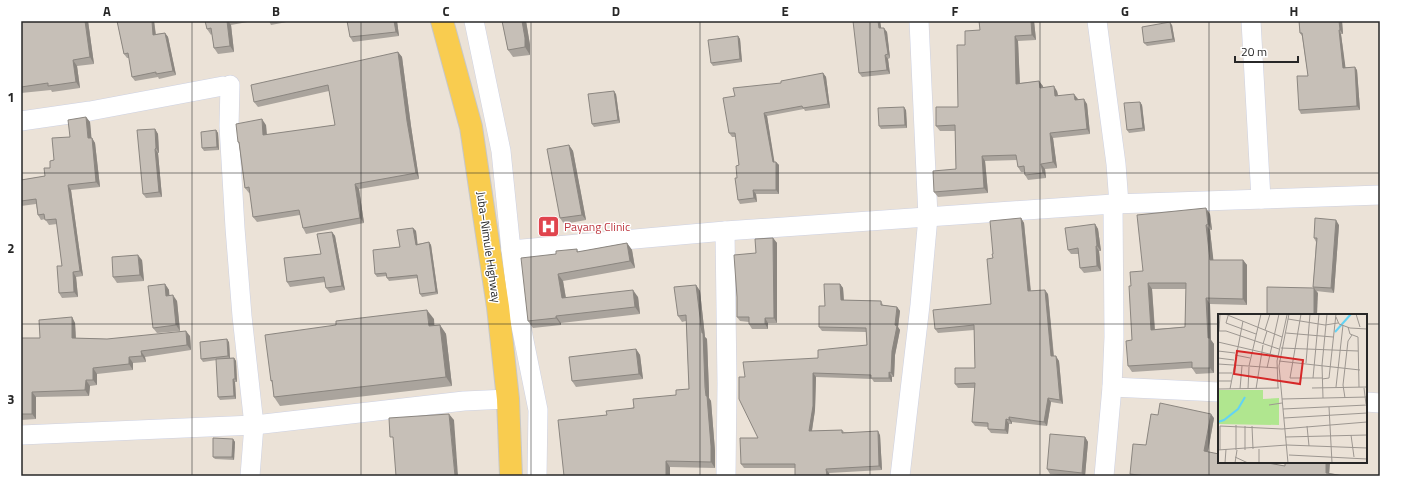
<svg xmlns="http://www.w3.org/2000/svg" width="1401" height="497" viewBox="0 0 1401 497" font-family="'Titillium Web',sans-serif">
<rect width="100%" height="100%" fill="#ebe2d7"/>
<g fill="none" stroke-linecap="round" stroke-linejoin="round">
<defs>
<g id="minor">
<polyline points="474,21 501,151 511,250 519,316 538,410 537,476"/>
<polyline points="1097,21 1116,164 1119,204"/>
<polyline points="1251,21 1261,199"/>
<polyline points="230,85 229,126 235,228 242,316 254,425 250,476"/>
<polyline points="21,121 90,111 223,86"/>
<polyline points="725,231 727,383 726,476"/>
<polyline points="511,250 725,231 1113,204 1380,195"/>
<polyline points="1112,387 1219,392"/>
<polyline points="1366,402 1380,403"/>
<polyline points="21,435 254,425 464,401 508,399"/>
<polyline points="900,476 920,305 928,217 919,21"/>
<polyline points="1104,476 1112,387 1114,337 1113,204"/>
</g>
<polyline id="primary" points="442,21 471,127 486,228 498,307 508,399 511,476"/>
</defs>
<use href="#minor" stroke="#cdd1e2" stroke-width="20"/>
<use href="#primary" stroke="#c7c7c7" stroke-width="24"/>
<use href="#minor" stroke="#fff" stroke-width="19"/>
<use href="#primary" stroke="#f9cc4f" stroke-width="22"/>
</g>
<g fill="#aaa49d" fill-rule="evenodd">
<polygon points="21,21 88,21 94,64 77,66 80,88 52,92 51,90 21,93"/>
<polygon points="117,21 154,21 156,34 165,33 168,37 176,75 159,79 158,77 135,81 132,77 129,58 127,58 124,54"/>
<polygon points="205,21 253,21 231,25 234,52 218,54 214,48 212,34 211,35 207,29"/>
<polygon points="269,21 292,21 271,25"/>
<polygon points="397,21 399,36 353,42 350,37"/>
<polygon points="502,21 526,21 530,45 530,55 513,57 508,50"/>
<polygon points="880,21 881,28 887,32 890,58 888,59 890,74 862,77 859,73"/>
<polygon points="979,21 1034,21 1036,40 1018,41 1020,83 1039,81 1043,87 1057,91 1058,95 1078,99 1087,104 1090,134 1053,138 1057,168 1045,169 1046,178 1028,180 1025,175 1024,172 1021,172 1018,167 1017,160 985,161 988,193 938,197 934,192 956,169 955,131 940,131 936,126 958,107 965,45 980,30"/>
<polygon points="1299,21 1342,21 1343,34 1341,34 1345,67 1357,70 1360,110 1301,114 1299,110 1308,76 1302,36 1300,33"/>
<polygon points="1172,25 1175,42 1147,46 1144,43"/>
<polygon points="738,36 740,39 742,62 713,66 711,63"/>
<polygon points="398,52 402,57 411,126 419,179 359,189 364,223 306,234 303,228 300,215 257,222 253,217 250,193 249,193 245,188 239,144 238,142 266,125 267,135 335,125 329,91 258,107 254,102"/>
<polygon points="823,73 826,77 830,108 805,111 804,109 767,116 774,162 776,162 779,165 779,194 756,194 757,202 740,204 738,200 737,178 739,165 736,137 732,137 729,133 735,96 781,83"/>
<polygon points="616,94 620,123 594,127 592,124"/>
<polygon points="1140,102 1142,105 1145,131 1129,133 1127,130"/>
<polygon points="906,110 907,128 881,129 879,126"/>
<polygon points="86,117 90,122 91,138 92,138 95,143 100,187 71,190 83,276 76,277 78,297 62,298 59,293 62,266 57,224 49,225 45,219 41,220 38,215 36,204 21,206 21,180 45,176 50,168 54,160"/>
<polygon points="155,129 158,134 159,153 158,153 162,197 146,198 143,194"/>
<polygon points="216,130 218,133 219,150 204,151 202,148"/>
<polygon points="569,145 573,151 586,220 564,224 560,218"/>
<path d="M1210,214L1212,230H1210L1213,260H1243L1247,265V305L1210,304L1211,340L1214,344V373L1196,374L1192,368L1132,372L1128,366L1132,340L1131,286L1143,271ZM1152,289H1186L1185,327L1155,329Z"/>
<polygon points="1021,218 1024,223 1031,291 1048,294 1054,356 1059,361 1063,404 1051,402 1047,426 1012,422 1012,424 1009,424 1008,434 991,433 988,429 988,427 975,426 972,422 975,388 958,388 955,384 975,368 974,330 938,333 935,329 991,304 993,254"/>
<polygon points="1095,224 1098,229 1101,251 1099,251 1101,271 1084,273 1080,268 1079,254 1071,254 1068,250"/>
<polygon points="1339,225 1334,293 1316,291 1318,293 1313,287 1316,242 1314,238"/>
<polygon points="413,228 416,231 417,244 429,242 431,245 438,294 422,297 420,294 418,278 389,281 387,278 387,276 377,277 375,274 400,247"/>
<polygon points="332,232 335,236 345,290 330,293 326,288 325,282 290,287 287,282 321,254"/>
<polygon points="773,238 777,243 777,323 768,323 768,329 752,329 749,324 749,322 740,321 737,317 756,253"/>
<polygon points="627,243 632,250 635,268 563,281 566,298 638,297 640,314 561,323 561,325 533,328 528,321 556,254 577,249 578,252"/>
<polygon points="142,260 144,281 117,283 113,277"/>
<polygon points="165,284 169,290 169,296 177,301 180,331 157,333 153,328"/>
<polygon points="840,284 843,288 844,300 881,301 883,305 897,307 900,311 898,327 900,330 895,355 894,377 892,377 892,382 874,382 872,379 816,377 815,410 812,431 842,430 844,432 880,435 882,470 829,473 795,468 744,468 741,464 758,438 745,377 818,358 867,345 866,332 822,331 819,327 825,306"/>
<polygon points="696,285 700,291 705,337 707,339 709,392 709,398 711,401 715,451 715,468 670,467 607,415 676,395 689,389 686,321 682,322 678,316"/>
<polygon points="72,317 75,323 76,338 107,339 190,336 191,350 145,357 146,362 133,363 133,370 97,374 97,385 90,386 89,396 36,397 36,419 21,420 21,338 40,338"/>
<polygon points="434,319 434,325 440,325 446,334 452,386 280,406 274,397 273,384 271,381"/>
<polygon points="229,342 230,358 234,358 236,361 237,382 235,382 236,399 220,400 218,397 217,360 203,362 201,359"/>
<polygon points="636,349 640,355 643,379 576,387 572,381"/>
<polygon points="1158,415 1214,418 1208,452 1285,466 1285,462 1330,462 1329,473 1344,476 1131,476 1130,474 1146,445"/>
<polygon points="1085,437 1088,442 1085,476 1069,476 1050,474 1047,469"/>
<polygon points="233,439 235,442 234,460 215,459 213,457"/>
</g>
<g fill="#8b8680">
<polygon points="85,21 88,21 94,64 90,57"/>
<polygon points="152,21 154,21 156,39 153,35"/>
<polygon points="227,21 228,21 231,25 234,52 230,46"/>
<polygon points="394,21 397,21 399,36 396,32"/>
<polygon points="522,21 526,21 530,45 530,55 525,47"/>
<polygon points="878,21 880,21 882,32 879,28"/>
<polygon points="1031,21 1034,21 1036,40 1032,35"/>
<polygon points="1339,21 1342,21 1343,34 1340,30"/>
<polygon points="1170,22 1172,25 1175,42 1173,39"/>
<polygon points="884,28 887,32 890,58 888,54"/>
<polygon points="1339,30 1341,34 1346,71 1343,68"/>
<polygon points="165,33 168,37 176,75 173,71"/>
<polygon points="738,36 740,39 742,62 740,59"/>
<polygon points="1015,36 1018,41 1020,89 1016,84"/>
<polygon points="398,52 402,57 411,126 419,179 416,173 407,121"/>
<polygon points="885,55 888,59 890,74 887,70"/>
<polygon points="73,60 77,66 80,88 76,82"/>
<polygon points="1355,67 1357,70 1360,110 1357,106"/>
<polygon points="823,73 826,77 830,108 828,104"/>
<polygon points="1039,81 1043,86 1044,93 1040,88"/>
<polygon points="1054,86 1057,91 1059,101 1055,96"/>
<polygon points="614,91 616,94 620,123 618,120"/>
<polygon points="1074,94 1078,99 1079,105 1075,100"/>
<polygon points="1084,99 1087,104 1090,134 1087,129"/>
<polygon points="1140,102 1142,105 1145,131 1143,128"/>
<polygon points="904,107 906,110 907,128 905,125"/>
<polygon points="764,113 767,116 775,165 773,162"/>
<polygon points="86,117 90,122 92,143 88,138"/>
<polygon points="262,119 266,125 267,140 263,135"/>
<polygon points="155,129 158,134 159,153 156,148"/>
<polygon points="216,130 218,133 219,150 217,147"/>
<polygon points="1050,133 1053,138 1057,168 1053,162"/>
<polygon points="92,138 95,143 100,187 96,182"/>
<polygon points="569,145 573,151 586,220 582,215"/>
<polygon points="155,149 158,153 162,197 159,192"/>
<polygon points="982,156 985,161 988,193 984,188"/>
<polygon points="776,162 779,165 779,194 776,190"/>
<polygon points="1041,164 1045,169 1046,178 1043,173"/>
<polygon points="355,184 359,189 364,223 360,218"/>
<polygon points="68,185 71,190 83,276 80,271"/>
<polygon points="753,190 756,194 757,202 754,198"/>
<polygon points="1206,208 1210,214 1212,230 1208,224"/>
<polygon points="1021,218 1024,223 1031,295 1028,291"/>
<polygon points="1336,220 1339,225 1334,293 1331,288"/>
<polygon points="1095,224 1098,229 1101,251 1097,246"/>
<polygon points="1206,225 1210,230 1214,265 1210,260"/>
<polygon points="413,228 416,231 418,247 416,245"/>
<polygon points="332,232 335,236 345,290 342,286"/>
<polygon points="773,238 777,243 777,323 774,318"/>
<polygon points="429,242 431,245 438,294 436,292"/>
<polygon points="627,243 632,250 635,268 630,261"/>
<polygon points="1096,246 1099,251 1101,271 1097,266"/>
<polygon points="138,255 142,260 144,281 140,275"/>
<polygon points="1243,260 1247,265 1247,305 1243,299"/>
<polygon points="73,272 76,277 78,297 74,292"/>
<polygon points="558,274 563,281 567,305 562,298"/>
<polygon points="1148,283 1152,289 1155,335 1151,330"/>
<polygon points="165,284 169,290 170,302 166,296"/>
<polygon points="840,284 843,288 844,304 841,300"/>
<polygon points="696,285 700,291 705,337 707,339 709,392 709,398 711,401 715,451 715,468 711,462 706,396 702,333"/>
<polygon points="1314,288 1318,293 1317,315 1314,315"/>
<polygon points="633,290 638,297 640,314 635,307"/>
<polygon points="1045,290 1048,294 1054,361 1051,356"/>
<polygon points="173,295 177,301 180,331 176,325"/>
<polygon points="1206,298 1210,304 1211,340 1214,344 1214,373 1210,368 1208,338"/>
<polygon points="897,307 900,311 898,327 900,330 895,355 894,377 891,373 892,351"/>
<polygon points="427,310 434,319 435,335 429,326"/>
<polygon points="556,316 561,323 561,325 556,318"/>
<polygon points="72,317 75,323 76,344 72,338"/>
<polygon points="765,318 768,323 768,329 765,324"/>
<polygon points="440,325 446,334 452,386 446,377"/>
<polygon points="186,331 190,336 191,350 187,345"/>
<polygon points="227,339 229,342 230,359 228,356"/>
<polygon points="636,349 640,355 643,379 639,374"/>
<polygon points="141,351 145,357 146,362 142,356"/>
<polygon points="1056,356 1059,361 1063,404 1060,400"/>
<polygon points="129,357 133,363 133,370 129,364"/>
<polygon points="234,358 236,361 237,382 235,379"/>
<polygon points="93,368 97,374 97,385 93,380"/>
<polygon points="889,372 892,377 892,382 889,378"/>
<polygon points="813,373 816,377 815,410 811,436 809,431"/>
<polygon points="233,379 235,382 236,399 234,396"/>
<polygon points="86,380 90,386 89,396 85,390"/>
<polygon points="32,392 36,397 36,419 32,414"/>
<polygon points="1048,398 1051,402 1047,426 1044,422"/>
<polygon points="449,414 454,420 458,476 455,476"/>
<polygon points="1211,414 1214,418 1207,456 1204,451"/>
<polygon points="1009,417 1012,422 1012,424 1009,420"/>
<polygon points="1006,419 1009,424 1008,434 1005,430"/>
<polygon points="878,431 880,435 882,470 879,466"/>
<polygon points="1085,437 1088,442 1085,476 1083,476 1082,473"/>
<polygon points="233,439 235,442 234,460 232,457"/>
<polygon points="666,461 670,467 670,476 666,476"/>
<polygon points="1326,462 1330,462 1329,476 1326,473"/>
<polygon points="826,469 829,473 830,476 827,476"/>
</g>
<g fill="#c6bfb7" stroke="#8b8680" fill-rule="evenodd">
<polygon points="21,21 85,21 90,57 73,60 76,82 48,86 48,83 21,87"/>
<polygon points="117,21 152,21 153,35 165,33 173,71 156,74 156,72 132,77 128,53 124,54"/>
<polygon points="205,21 227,21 230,46 214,48 211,28 207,29"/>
<polygon points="347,21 394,21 396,32 350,37"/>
<polygon points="502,21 522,21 525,38 525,47 508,50"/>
<polygon points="853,21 878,21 879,28 884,28 888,54 885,55 887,70 859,73"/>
<polygon points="979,21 1031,21 1032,35 1015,36 1016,84 1039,81 1040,88 1054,86 1055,96 1074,94 1075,100 1084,99 1087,129 1050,133 1053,162 1041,164 1043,173 1025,175 1024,166 1018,167 1016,155 982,156 984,188 934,192 933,171 956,169 955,125 936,126 936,107 958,107 957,45 965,45 965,31 980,30"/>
<polygon points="1299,21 1339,21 1340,30 1339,30 1343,68 1355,67 1357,106 1299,110 1297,76 1308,76 1302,33 1300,33"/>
<polygon points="1170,22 1173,39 1144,43 1142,27"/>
<polygon points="738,36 740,59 711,63 708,40"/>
<polygon points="398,52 407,121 416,173 355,184 360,218 303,228 299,210 253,217 249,187 245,188 239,142 238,142 236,124 262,119 263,135 335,125 328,85 254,102 251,85"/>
<polygon points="823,73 828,104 803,108 802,106 764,113 773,162 776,162 776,190 753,190 754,198 738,200 735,178 737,178 736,166 739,165 735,133 729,133 723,98 735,96 733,88 781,83 781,81"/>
<polygon points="614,91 618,120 592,124 588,94"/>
<polygon points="1140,102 1143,128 1127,130 1124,103"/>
<polygon points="904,107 905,125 879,126 878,108"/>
<polygon points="86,117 88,138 92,138 96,182 68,185 80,271 73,272 74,292 59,293 57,266 62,266 56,219 45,220 44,214 38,215 36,199 21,201 21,180 45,176 44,168 50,168 50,161 54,160 52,138 70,137 68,120"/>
<polygon points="155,129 156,148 155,149 159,192 143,194 137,130"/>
<polygon points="216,130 217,147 202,148 201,132"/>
<polygon points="569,145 582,215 560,218 547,149"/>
<path d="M1206,208L1208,224L1206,225L1210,260H1243V299L1206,298L1208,338H1210V368H1192V362L1128,366L1126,341L1132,340L1129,286H1131L1130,272L1143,271L1137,215ZM1148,283H1186L1185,327L1151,330Z"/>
<polygon points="1021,218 1028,291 1045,290 1051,356 1056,356 1060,400 1048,398 1044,422 1009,417 1009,420 1006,419 1005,430 988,429 988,423 972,422 975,383 955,384 955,368 975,368 974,325 935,329 933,310 991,304 987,259 993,258 992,254 993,254 990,221"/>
<polygon points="1315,218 1336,220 1331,288 1313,287 1317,238 1314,238"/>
<polygon points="1095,224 1097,246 1096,246 1097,266 1080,268 1078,248 1068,250 1065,228"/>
<polygon points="413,228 416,245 429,242 436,292 420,294 417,275 387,278 386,273 375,274 373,250 400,247 397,230"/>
<polygon points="332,232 342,286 326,288 324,277 287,282 284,258 321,254 317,234"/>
<polygon points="773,238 774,318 765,318 765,324 749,324 749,317 737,317 737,297 734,255 756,253 755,239"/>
<polygon points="627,243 630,261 558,274 562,298 633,290 635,307 556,316 556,318 528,321 521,258 556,254 556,251 577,249 577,252"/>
<polygon points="138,255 140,275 113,277 112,257"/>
<polygon points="165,284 166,296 173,295 176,325 153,328 148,286"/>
<polygon points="824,284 840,284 841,300 881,301 881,305 897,307 895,325 897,326 892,351 891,373 889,372 889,378 871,378 871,375 813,373 813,406 809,431 842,430 842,433 878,431 879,466 826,469 827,476 795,476 795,464 741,464 740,438 758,438 739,399 739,377 745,377 743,362 818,358 818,350 867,345 866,328 819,327 819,306 825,306"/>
<polygon points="696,285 702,333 703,333 705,387 706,396 707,396 711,446 711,462 666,461 666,476 564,476 558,420 607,415 606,411 634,408 633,399 676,395 676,390 689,389 686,315 678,316 674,287"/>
<polygon points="1267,287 1314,288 1314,315 1267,315"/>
<polygon points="427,310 429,326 440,325 446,377 274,397 272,380 271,381 265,335 336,325 336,321"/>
<polygon points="72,317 72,338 107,339 186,331 187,345 141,351 142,356 129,357 129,364 93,368 93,380 86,380 85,390 32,392 32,414 21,414 21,338 40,338 39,320"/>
<polygon points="227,339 228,356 201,359 200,342"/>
<polygon points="636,349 639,374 572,381 569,357"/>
<polygon points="234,358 235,379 233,379 234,396 218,397 216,359"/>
<polygon points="1160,403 1211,414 1204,451 1219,454 1219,462 1262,462 1285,466 1285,462 1326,462 1326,473 1344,476 1146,476 1130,474 1133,444 1146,445 1151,414 1158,415"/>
<polygon points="449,414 455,476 396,476 393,437 390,437 389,418"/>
<polygon points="1050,434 1085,437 1082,473 1047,469"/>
<polygon points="213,438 233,439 232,457 213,457"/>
</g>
<path fill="none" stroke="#272727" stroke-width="1" stroke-opacity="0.55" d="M192,21V476M361,21V476M531,21V476M700,21V476M870,21V476M1040,21V476M1209,21V476M21,173H1380M21,324H1219M1366,324H1380"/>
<defs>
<symbol id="hospital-square" viewBox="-11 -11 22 22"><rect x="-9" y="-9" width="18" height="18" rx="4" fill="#e0444e" stroke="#fff"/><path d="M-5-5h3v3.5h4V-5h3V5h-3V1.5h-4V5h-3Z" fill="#fff"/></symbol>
</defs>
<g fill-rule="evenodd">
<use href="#hospital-square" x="536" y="214" width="25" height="25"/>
</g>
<g text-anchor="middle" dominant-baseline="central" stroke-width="3" stroke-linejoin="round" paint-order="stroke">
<g font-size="12" fill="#be3a42" stroke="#fff" text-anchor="start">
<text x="564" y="226">Payang Clinic</text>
</g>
<g font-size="12" fill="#272727" stroke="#fff">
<text transform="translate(489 247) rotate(82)">Juba–Nimule Highway</text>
</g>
</g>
<g transform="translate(1218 314)">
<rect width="149" height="149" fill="#ebe2d7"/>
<path d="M0,76H45V85L61,84V111L0,110Z" fill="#b0e68f"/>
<path fill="none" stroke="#62d3f5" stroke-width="2" d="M117,18L133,0M0,108L6,106L20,95L27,83"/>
<path fill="none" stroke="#9d9791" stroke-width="1" d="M7,0L64,23M138,0L142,13M10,2L8,9L38,20M118,3L121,10L132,14L149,15M70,5L107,11L120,9M149,11V56M130,13L132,20L140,23L141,73M47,16L52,0M0,17H8L61,35M1,17L2,0M68,19L115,23M0,28L60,42M45,30L49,17M63,34L140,37M0,37L17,39M17,41L32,44M0,44L16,46M61,47L142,56M88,49L92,0M0,50L60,54M31,52L43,0M49,54L61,0M0,59H14M72,64L83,0M72,64H104M95,64L101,0M104,65L111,64L118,0M0,67H13M118,73L125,11M60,74L59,47L69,1M94,74L149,73M146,74L148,90M0,75L61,74M12,75L25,7M22,75L24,52M30,75L31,53M38,75L45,31M105,84L104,51L109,0M127,84L125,71L130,27L134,21M64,85L149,83M51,91L64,89M111,93L114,149M65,95L149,91M66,104L149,99M18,111V136M27,112V136M34,112L35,135M89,112L91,132M133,121L136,143M67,123L149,121M41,135V149M0,136L69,131L149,134M2,136V112L64,115L149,108M71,141L149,145M17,143L30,149M7,149L8,135M17,149L19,136M70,149L61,52L71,0"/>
<path fill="#d62828" fill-opacity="0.15" stroke="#d62828" stroke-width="2" d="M19,37L85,46L82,70L16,60Z"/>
<rect width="149" height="149" fill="none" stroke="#272727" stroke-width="2"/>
</g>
<rect width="1401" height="497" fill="none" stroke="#ffffff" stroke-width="44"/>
<path d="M1235 56v6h63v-6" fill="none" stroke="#272727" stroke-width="2"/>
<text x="1241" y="56" font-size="12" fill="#272727" stroke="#ffffff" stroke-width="3" paint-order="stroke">20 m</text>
<rect x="22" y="22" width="1357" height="453" fill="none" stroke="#272727" stroke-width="1.5"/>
<g font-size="13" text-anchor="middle" font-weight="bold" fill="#272727">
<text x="107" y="16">A</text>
<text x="276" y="16">B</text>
<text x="446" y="16">C</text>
<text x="616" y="16">D</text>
<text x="785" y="16">E</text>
<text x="955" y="16">F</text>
<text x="1125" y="16">G</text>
<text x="1294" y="16">H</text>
<text x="11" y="102">1</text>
<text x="11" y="253">2</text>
<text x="11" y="404">3</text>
</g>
</svg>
